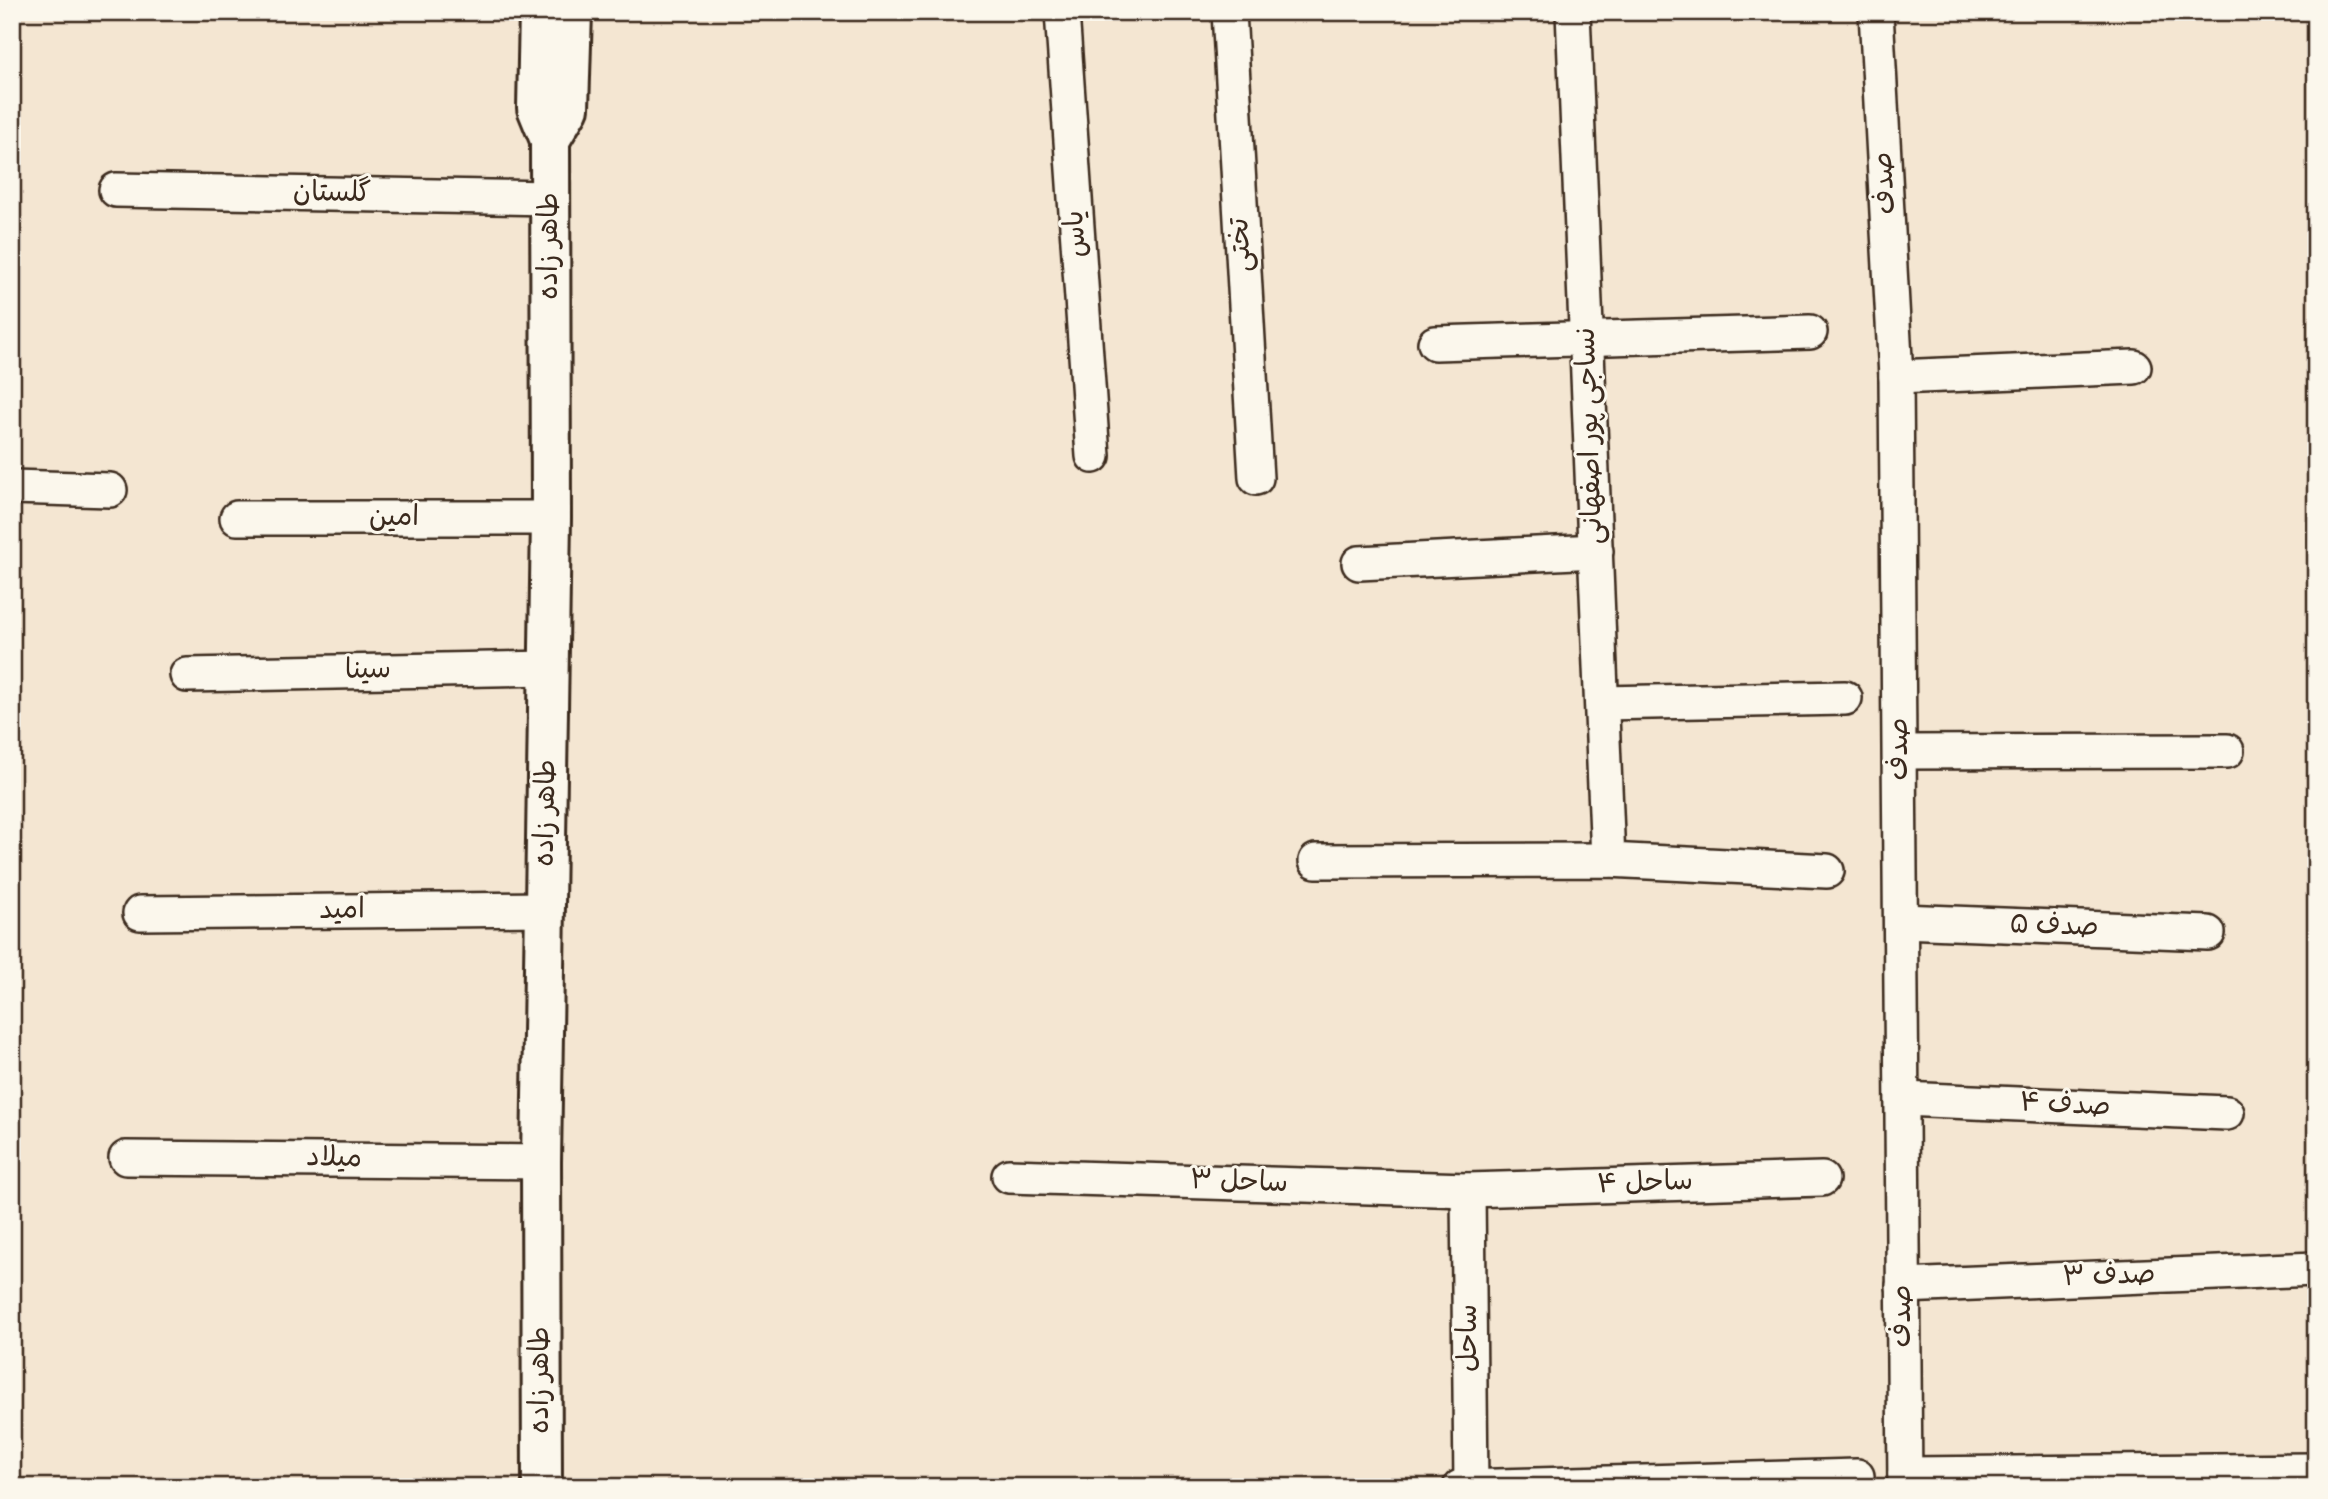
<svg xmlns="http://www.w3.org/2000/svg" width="2328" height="1499" viewBox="0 0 2328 1499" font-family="'Indie Flower','Playpen Sans Arabic',sans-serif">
<rect width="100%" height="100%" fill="#f4e6d2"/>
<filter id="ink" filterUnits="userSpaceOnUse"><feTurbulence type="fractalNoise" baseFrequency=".0143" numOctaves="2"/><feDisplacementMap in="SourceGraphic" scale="14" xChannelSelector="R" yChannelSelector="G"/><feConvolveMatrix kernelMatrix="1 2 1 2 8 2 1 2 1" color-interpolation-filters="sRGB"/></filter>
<g filter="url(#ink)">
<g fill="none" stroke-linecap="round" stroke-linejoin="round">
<defs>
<g id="minor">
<polyline points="1062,12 1093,456"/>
<polyline points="1229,12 1256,478"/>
<polyline points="1573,12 1608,860"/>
<polyline points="1876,12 1896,377 1905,1487"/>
<polyline points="116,190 549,198"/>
<polyline points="1435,343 1810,332"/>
<polyline points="1896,377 2134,367"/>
<polyline points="12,487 110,490"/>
<polyline points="237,518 551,518"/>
<polyline points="1359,563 1596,551"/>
<polyline points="187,675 549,668"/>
<polyline points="1602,703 1845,698"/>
<polyline points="1900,752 2227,751"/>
<polyline points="1316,861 1608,860 1827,871"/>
<polyline points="140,913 545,909"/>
<polyline points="1901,921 2208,933"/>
<polyline points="1903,1099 2227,1113"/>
<polyline points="126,1158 541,1162"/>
<polyline points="1009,1176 1468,1190 1822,1179"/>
<polyline points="1468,1190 1471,1487"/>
<polyline points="1903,1286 2316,1269"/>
<polyline points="1905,1474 2316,1470"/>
<polyline points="1460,1487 1857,1476"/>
</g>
<g id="secondary">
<polyline points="539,12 537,108 550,140 551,518 541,1162 542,1487"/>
<polyline points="550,140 569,108 572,12"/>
</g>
</defs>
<use href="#minor" stroke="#3b2a1e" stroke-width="38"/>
<use href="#secondary" stroke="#3b2a1e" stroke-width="44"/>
<use href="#minor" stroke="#fbf7ec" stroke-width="33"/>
<use href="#secondary" stroke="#fbf7ec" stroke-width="38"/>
</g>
</g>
<g text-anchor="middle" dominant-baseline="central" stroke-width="6" stroke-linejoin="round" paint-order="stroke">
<g font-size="28" fill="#3b2a1e" stroke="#fbf7ec">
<text transform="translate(1886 183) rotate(-93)">صدف</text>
<text transform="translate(332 194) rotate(1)">گلستان</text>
<text transform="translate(1077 234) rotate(-94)">یاس</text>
<text transform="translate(1242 245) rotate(-93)">تختی</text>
<text transform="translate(550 246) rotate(-90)">طاهر زاده</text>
<text transform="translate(1591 436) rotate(-92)">نساجی پور اصفهانی</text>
<text x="394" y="518">امین</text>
<text transform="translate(368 671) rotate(-1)">سینا</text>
<text transform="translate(1900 749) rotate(-90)">صدف</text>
<text transform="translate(547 813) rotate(-89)">طاهر زاده</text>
<text transform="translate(342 911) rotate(-1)">امید</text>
<text transform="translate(2054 927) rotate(2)">صدف ۵</text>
<text transform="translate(2065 1106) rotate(3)">صدف ۴</text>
<text transform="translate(334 1159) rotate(1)">میلاد</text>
<text transform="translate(1239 1183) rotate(2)">ساحل ۳</text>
<text transform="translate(1645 1184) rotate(-2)">ساحل ۴</text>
<text transform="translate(2109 1277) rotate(-2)">صدف ۳</text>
<text transform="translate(1903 1316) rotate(-90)">صدف</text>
<text transform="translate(1469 1338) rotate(-90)">ساحل</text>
<text transform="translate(541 1380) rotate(-90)">طاهر زاده</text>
</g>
</g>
<rect width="2328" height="1499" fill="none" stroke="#fbf7ec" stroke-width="42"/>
<rect x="21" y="21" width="2286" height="1457" fill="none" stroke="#3b2a1e" stroke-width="2.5" filter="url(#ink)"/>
</svg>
